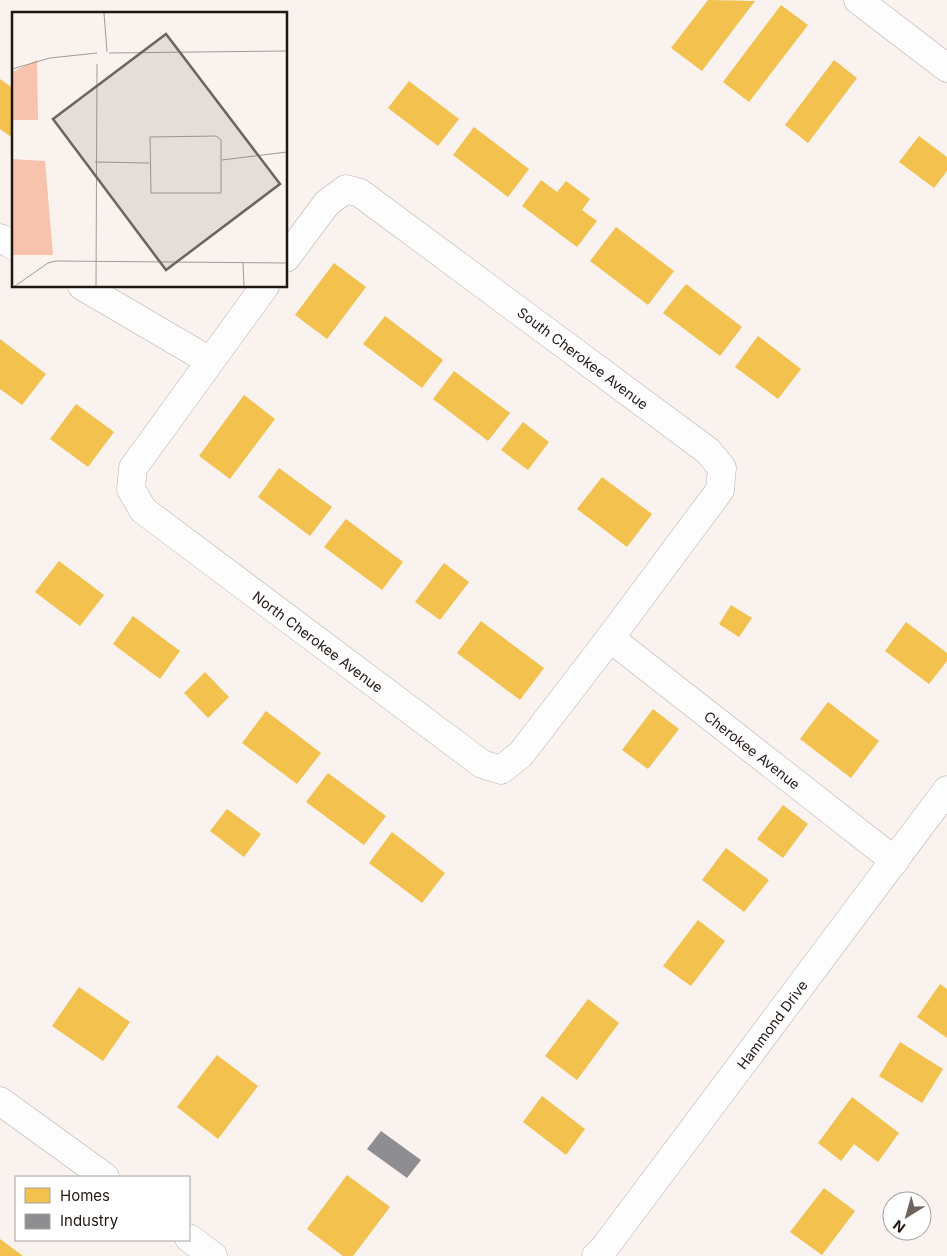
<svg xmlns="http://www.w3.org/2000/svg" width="947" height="1256" viewBox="0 0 947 1256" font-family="Inter,sans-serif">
<rect width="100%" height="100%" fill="#f9f2ef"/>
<g fill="#f2c14e">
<polygon points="708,0 755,1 702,71 671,48"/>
<polygon points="781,5 808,25 749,102 723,82"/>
<polygon points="834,60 857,78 808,143 785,125"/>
<polygon points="0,79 14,89 14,139 0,129"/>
<polygon points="409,81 459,119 438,146 388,108"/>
<polygon points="474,127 529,169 508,197 453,155"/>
<polygon points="919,136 947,157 947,171 934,188 899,162"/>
<polygon points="541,180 557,192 566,181 590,199 582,210 597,221 577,247 522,206"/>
<polygon points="616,227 674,271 648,305 590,261"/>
<polygon points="334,263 366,287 327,339 295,315"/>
<polygon points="686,284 742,327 720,356 663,313"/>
<polygon points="385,316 443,360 422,388 363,344"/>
<polygon points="758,336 801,369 778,399 735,367"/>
<polygon points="0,339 46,374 22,405 0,389"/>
<polygon points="454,371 510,413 488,441 433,399"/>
<polygon points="244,395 275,419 230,479 199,456"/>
<polygon points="76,404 114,432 88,467 50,439"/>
<polygon points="523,422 549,442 528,470 501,450"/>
<polygon points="279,468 332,507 310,536 258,497"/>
<polygon points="602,477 652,514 627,547 577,509"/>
<polygon points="346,519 403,562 382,590 324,547"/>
<polygon points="59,561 104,595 80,626 35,592"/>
<polygon points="444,563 469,582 440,620 415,602"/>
<polygon points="731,605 752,618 739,637 719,624"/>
<polygon points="133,616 180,651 160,679 113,644"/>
<polygon points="481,621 544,668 520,700 457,653"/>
<polygon points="906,622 947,653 947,661 929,684 885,651"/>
<polygon points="205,672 229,697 208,718 184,693"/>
<polygon points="828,702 879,741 851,778 800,739"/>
<polygon points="653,709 679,729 648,769 622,750"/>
<polygon points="266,711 321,753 297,784 242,743"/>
<polygon points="328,773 386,816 364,845 306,802"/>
<polygon points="783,805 808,824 783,858 757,839"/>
<polygon points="227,809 261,834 244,857 210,831"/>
<polygon points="392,832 445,873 422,903 369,863"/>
<polygon points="726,848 769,880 744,912 702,880"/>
<polygon points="698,920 725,941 691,986 663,966"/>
<polygon points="940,984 947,989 947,1038 917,1017"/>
<polygon points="79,987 130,1022 103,1061 52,1026"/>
<polygon points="588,999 619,1023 577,1080 545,1056"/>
<polygon points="900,1042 943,1069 922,1103 879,1076"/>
<polygon points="217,1055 258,1086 218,1139 177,1107"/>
<polygon points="542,1096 585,1129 566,1155 523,1122"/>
<polygon points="852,1097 899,1133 878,1162 854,1144 841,1161 818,1143"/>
<polygon points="347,1175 390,1207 353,1256 343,1256 307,1229"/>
<polygon points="824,1188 855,1211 822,1255 790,1232"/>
<polygon points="0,1239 23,1256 0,1256"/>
</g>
<polygon fill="#8d8d92" points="381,1131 421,1160 407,1178 367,1149"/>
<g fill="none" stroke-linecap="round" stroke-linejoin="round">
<defs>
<g id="minor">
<polyline points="858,0 947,68"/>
<polyline points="0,238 14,246"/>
<polyline points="82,286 210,361"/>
<path id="s1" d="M265,286L133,468L131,489L143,510L482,764L501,770L521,754L610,638L720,490L722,468L708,451L360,193L346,189L327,203L286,258"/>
<path id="s2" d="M610,638L895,861"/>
<polyline points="0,1101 105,1177"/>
<polyline points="189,1238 213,1256"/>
<path id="s3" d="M596,1256L605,1247L947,790"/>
</g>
</defs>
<use href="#minor" stroke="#b7afab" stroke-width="29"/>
<use href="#minor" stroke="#fefdfd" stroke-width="28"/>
</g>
<g text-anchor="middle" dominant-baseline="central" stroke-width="5" stroke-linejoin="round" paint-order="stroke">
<g font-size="14" fill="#211612" stroke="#fff">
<text transform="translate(583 358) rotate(37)">South Cherokee Avenue</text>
<text stroke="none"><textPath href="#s1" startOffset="489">North Cherokee Avenue</textPath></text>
<text stroke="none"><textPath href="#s2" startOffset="181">Cherokee Avenue</textPath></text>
<text stroke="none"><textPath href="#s3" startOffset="291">Hammond Drive</textPath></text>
</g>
</g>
<g transform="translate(12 12)">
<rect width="275" height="275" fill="#f9f2ef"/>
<path d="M25,48L26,108H0V60ZM0,147L33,149L41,243H0Z" fill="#f7c3ac"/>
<path fill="none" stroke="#a39a97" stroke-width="1" d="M92,1L95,40M97,41L275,39M0,57L38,46L85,41M204,124L209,128V181H139L138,125ZM210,148L275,140M83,150L137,151M231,250L232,274M3,274L36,251L44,249L275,251M84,274L85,52"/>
<path fill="#6d635f" fill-opacity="0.15" stroke="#6d635f" stroke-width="2.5" d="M154,22L268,172L154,258L41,107Z"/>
<rect width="275" height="275" fill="none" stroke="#211612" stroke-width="2.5"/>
</g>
<rect x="15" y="1176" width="175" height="65" fill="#ffffff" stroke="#a6a2a0"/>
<rect x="25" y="1188" width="25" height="15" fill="#f2c14e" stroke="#a6a2a0"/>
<text x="60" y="1201" font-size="15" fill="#211612">Homes</text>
<rect x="25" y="1214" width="25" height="15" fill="#8d8d92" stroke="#a6a2a0"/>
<text x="60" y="1226" font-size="15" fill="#211612">Industry</text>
<g transform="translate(907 1216) rotate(217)"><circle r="24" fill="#ffffff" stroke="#a6a2a0"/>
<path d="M0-4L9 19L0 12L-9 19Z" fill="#6d635f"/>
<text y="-8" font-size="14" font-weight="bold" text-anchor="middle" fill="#211612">N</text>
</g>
</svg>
